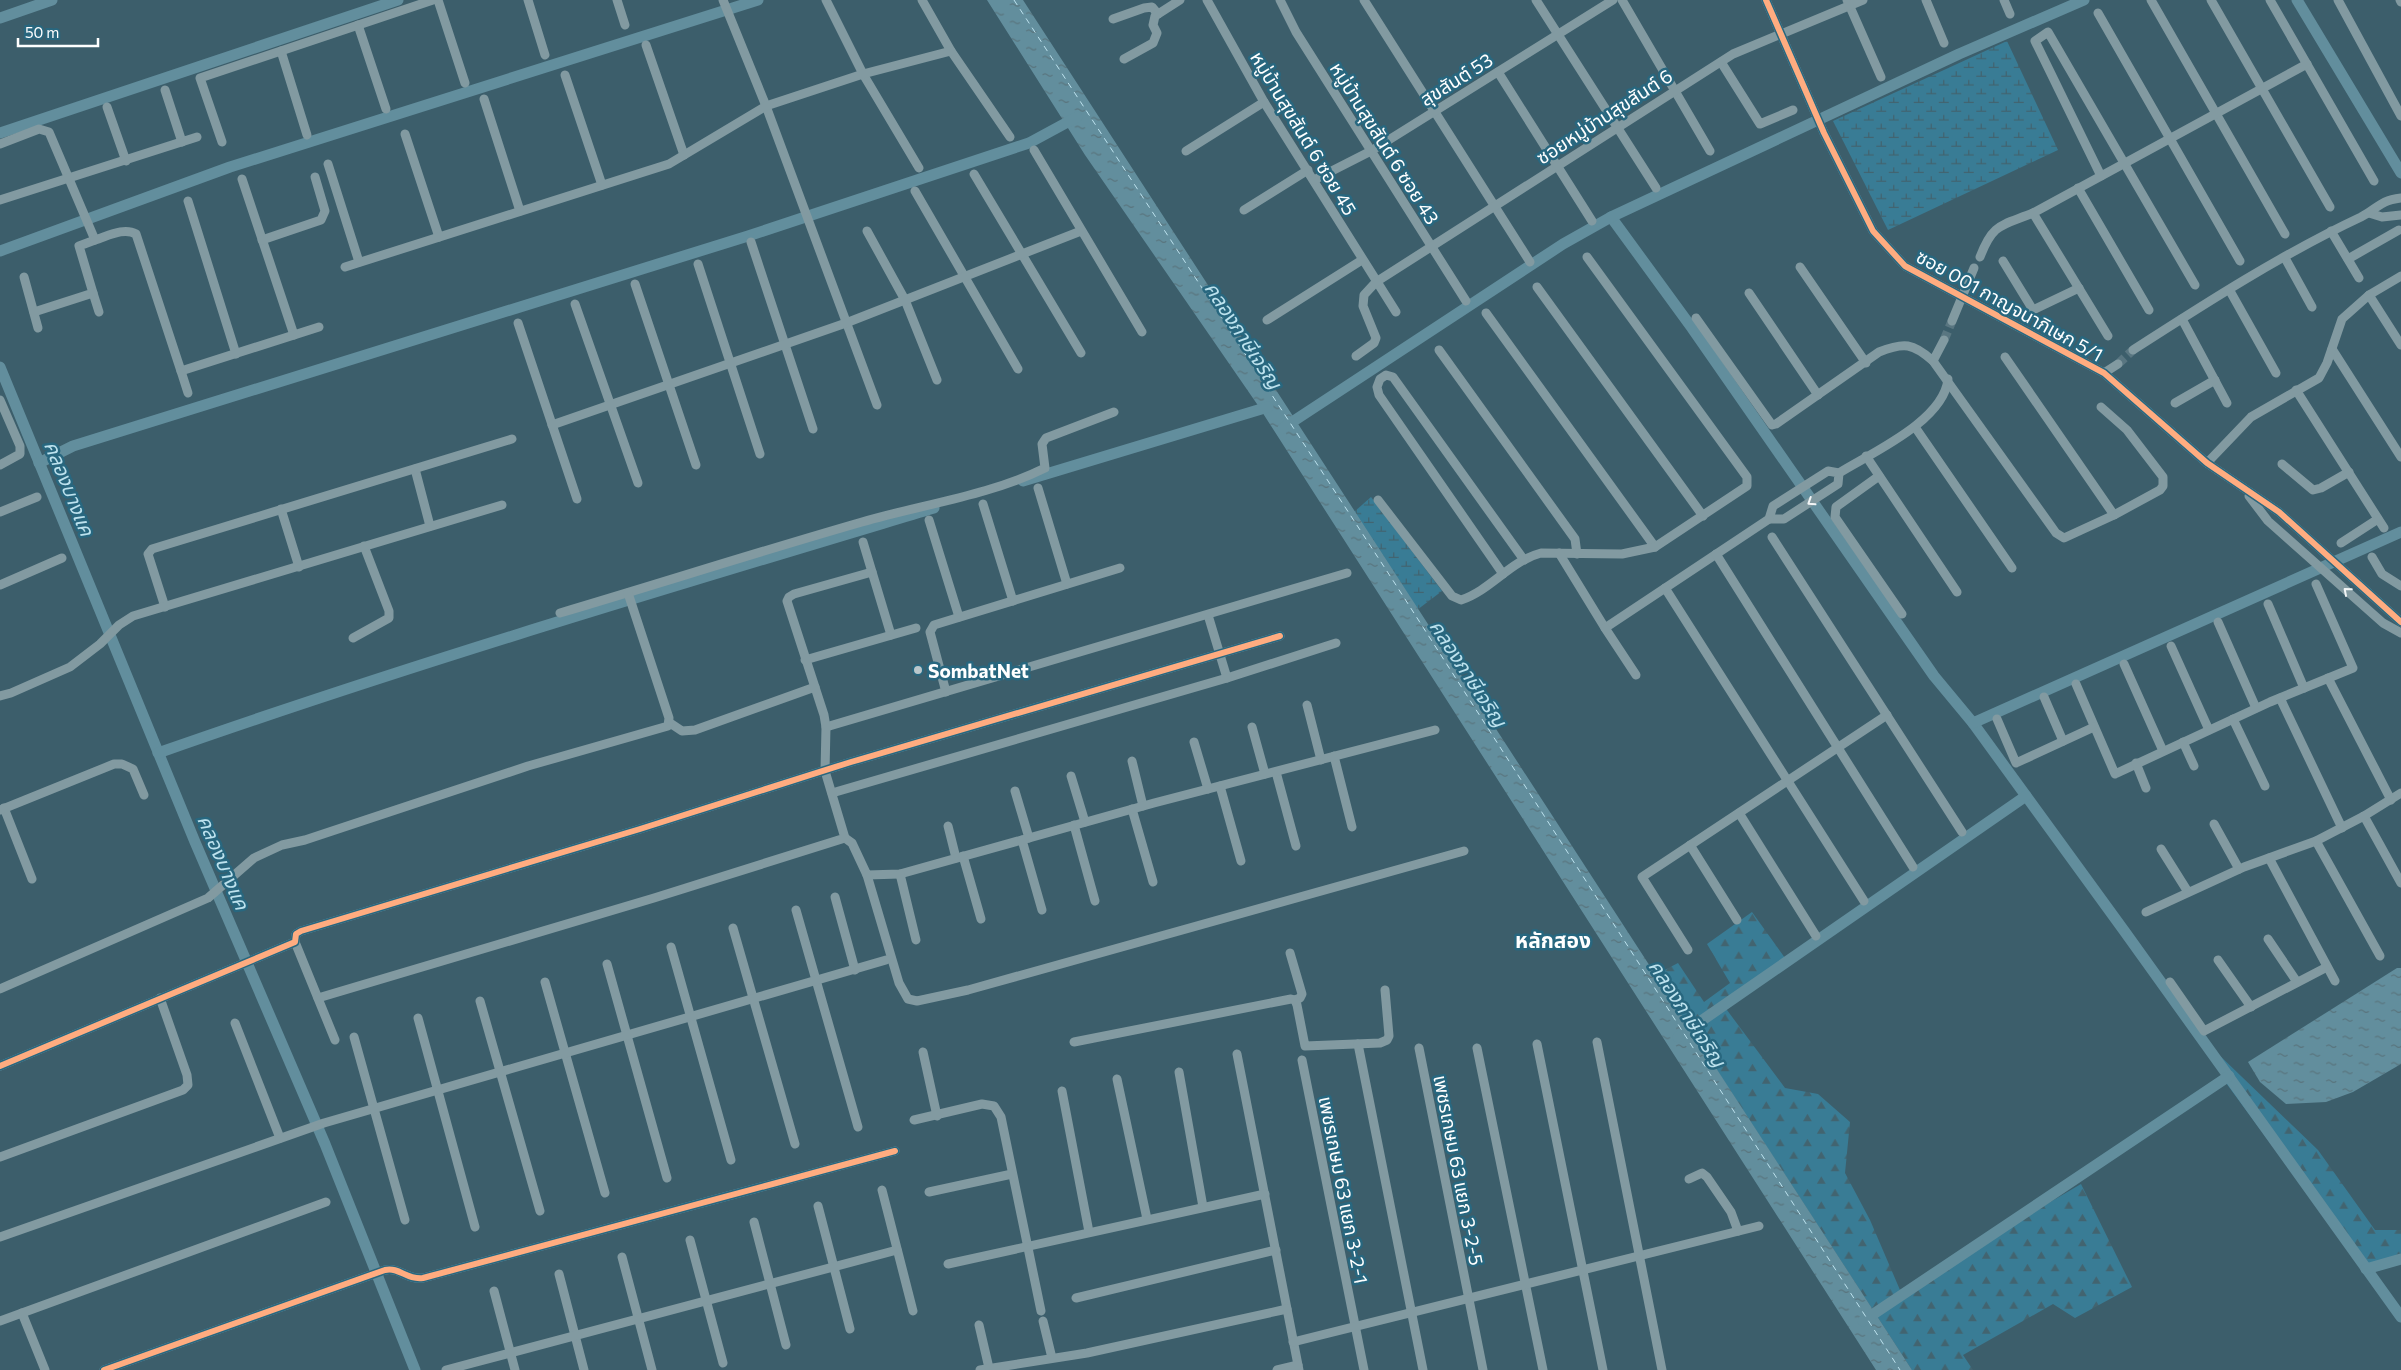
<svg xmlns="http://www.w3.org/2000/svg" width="2401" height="1370" viewBox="0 0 2401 1370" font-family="Commissioner,'Noto Sans Thai',sans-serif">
<defs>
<pattern id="forest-firs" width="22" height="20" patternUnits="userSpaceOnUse" patternTransform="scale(1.25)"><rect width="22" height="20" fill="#397c95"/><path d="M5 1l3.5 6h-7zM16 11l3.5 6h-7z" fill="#426470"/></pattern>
<pattern id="wetland-marsh" width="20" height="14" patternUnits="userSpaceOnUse" patternTransform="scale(1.25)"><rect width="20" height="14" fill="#397c95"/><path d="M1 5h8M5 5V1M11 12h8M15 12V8" fill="none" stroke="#426470"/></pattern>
<pattern id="water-ripples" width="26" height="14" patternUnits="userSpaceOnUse" patternTransform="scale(1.25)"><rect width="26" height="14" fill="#628e9d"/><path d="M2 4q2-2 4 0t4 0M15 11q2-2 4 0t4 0" fill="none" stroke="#59747d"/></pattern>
</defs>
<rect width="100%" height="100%" fill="#3c5e6b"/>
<g fill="url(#forest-firs)">
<polygon points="1752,912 1785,958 1721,1002 1785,1088 1818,1094 1850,1122 1845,1173 1870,1220 1900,1290 2081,1184 2132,1287 2075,1318 2053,1304 1963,1355 1973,1370 1912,1370 1655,975 1678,963 1704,1002 1730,983 1707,944"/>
<polygon points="2215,1051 2318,1150 2375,1230 2401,1230 2401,1263 2366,1273 2226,1083"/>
</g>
<g fill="url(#wetland-marsh)">
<polygon points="2007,41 2058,150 1888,230 1833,121"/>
<polygon points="1371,497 1442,591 1417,610 1354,512"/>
</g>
<g fill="url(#water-ripples)">
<polygon points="987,0 1023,0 1912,1370 1876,1370 1257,404 1085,155"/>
<polygon points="2397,968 2401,968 2401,1064 2353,1092 2326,1102 2286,1104 2260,1082 2248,1062"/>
</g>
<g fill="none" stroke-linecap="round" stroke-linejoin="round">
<g stroke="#628e9d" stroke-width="11">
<polyline points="2297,0 2401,173"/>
<polyline points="0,18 52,0"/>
<polyline points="0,133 398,0"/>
<polyline points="1611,217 1692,328 1934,676 1973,723 2125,932 2401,1317"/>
<polyline points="0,251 230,167 758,0"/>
<polyline points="0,367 195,842 325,1144 415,1370"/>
<polyline points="1283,428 1563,244 1611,217 1959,54 2084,0"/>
<polyline points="39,463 73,446 748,236 1029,143 1077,117"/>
<polyline points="1023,481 1268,407"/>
<polyline points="1973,723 2401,532"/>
<path d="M158,753C414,663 674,586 934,508"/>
<polyline points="1678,1037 2026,796"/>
<polyline points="2366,1269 2401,1259"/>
<polyline points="1863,1321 2229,1076"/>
</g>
<polyline stroke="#bde2ee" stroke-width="1" stroke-dasharray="6 5" stroke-linecap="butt" points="1014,0 1394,582 1900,1370"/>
<g stroke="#597681" stroke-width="9" stroke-dasharray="9 4.5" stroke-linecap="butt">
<polyline points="1944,340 1952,321"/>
<polyline points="2118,364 2133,350"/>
</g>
<g stroke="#829aa1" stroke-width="9">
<polyline points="438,0 465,83"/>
<polyline points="528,0 545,55"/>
<polyline points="617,0 625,25"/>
<polyline points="723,0 766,106 877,405"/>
<polyline points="826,0 863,74 919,168"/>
<polyline points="922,0 951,51 1010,137"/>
<polyline points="1207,0 1264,102 1396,312"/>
<polyline points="1280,0 1296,32 1466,301"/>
<polyline points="1364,0 1530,262"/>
<polyline points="1536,0 1656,188"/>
<polyline points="1622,0 1710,151"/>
<polyline points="1766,0 1824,133 1873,231 1905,266 2104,373 2207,463 2279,512 2401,622"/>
<polyline points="1847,0 1881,77"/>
<polyline points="1926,0 1944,43"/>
<polyline points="2004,0 2010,14"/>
<polyline points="2151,0 2285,234"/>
<polyline points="2211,0 2330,207"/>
<polyline points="2270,0 2374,181"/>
<polyline points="2338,0 2401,116"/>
<polyline points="2400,0 2401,2"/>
<polyline points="2098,13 2240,261"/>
<polyline points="1113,19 1144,8 1152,7 1158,14"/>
<polyline points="358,25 386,109"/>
<polyline points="646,45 684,155"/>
<polyline points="281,51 307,135"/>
<polyline points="1124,59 1153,43 1157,33 1153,25 1155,16 1180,0"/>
<polyline points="1721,62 1760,124 1793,110"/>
<polyline points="1498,72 1592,221"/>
<polyline points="565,75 602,185"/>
<polyline points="165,90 182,142"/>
<polyline points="484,99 520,211"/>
<polyline points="107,107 126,161"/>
<polyline points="405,134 439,237"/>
<polyline points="222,142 200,78 433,0"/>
<polyline points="0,144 39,129 49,132 95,240 79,246 93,293 34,312"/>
<polyline points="1034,150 1142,332"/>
<polyline points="1186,151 1264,102"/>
<polyline points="328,164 359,262"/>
<polyline points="974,174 1081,353"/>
<polyline points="2101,176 2035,41 2048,32 2195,285"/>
<polyline points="242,179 294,335"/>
<polyline points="1314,180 1371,151 1613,0"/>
<polyline points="2078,188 2149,310"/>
<polyline points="915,191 1018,369"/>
<polyline points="0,200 197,137"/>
<polyline points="188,201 236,354"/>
<polyline points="1244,210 1308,170"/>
<polyline points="2033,213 2108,336"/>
<polyline points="2369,213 2382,217 2401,215"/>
<polyline points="867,231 905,300 937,380"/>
<polyline points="2331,231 2359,278"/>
<path d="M95,240C108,236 124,227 136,234L181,371L319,327"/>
<polyline points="262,240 321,220 325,211 315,177"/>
<polyline points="751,242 813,429"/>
<path d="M1980,257C1993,223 2001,226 2033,213L2307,64"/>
<polyline points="2285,258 2312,307"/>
<polyline points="2348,259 2399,230"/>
<polyline points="2003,261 2033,310 2079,288"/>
<polyline points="698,264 760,454"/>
<polyline points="345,267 669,164 766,106 863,74 951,51"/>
<polyline points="1800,267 1866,363"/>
<polyline points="24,277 38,328"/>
<polyline points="635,284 696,465"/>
<polyline points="1537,287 1703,516"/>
<polyline points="2230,291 2276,373"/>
<polyline points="93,293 99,312"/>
<polyline points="1749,293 1818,395"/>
<polyline points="2369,295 2401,345"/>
<polyline points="575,304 638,483"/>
<polyline points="1486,313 1655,547"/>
<path d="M1696,318L1772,425L1776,424L1879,352C1904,342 1913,343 1933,361L1944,340"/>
<polyline points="2182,319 2227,403"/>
<polyline points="1267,320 1362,260"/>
<polyline points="1952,321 1974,268"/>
<polyline points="518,323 577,499"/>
<polyline points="2332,349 2401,457"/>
<polyline points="1439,350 1575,539 1577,554"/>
<path d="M2133,350C2206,303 2282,254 2361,217C2379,208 2378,201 2401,198"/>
<polyline points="1356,356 1374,343 1376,338 1363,306 1364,295 1376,282 1733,54 1863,0"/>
<polyline points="2005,357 2114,515"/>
<polyline points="1933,361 2056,533 2064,538 2114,515 2160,490 2163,486 2163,477 2127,430 2101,407"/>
<polyline points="181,371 188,393"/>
<polyline points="2104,373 2118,364"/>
<polyline points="2296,390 2384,528"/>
<polyline points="0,400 20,446 20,454 0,465"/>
<polyline points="2175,403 2215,380"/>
<polyline points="552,425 846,323 1081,231"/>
<polyline points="1915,427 2012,568"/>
<polyline points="1866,456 1957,592"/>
<polyline points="2207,463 2251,417 2319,378 2327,363 2342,319 2369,295 2401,276"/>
<polyline points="2282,464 2313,490 2321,488 2349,472"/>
<polyline points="415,469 430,526"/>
<polygon points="1828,471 1839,473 1838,484 1784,519 1769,519 1773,506"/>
<path d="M1839,473C1871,453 1944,421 1948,379"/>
<polyline points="1879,476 1836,507 1835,517 1902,614"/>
<polyline points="1038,488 1067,584"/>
<polyline points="2249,496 2268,521 2383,623 2401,633"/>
<path d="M1378,500L1452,596L1461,600C1491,590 1510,561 1541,553L1622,554L1655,547L1747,486V477L1587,257"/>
<polyline points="983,504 1013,601"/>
<polyline points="281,509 299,567"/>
<polyline points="0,512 37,497"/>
<polyline points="929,520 959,617"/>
<polyline points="1772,537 1962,832"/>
<polyline points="863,542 891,635"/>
<polyline points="2341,543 2378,519"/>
<polyline points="1559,553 1605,628 1769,519"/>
<polyline points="1716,554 1913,867"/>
<polyline points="2372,557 2382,574 2401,586"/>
<polyline points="1503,574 1379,395 1377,387 1380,379 1386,375 1393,377 1524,560"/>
<polyline points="0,585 62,558"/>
<polyline points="1665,588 1864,901"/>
<polyline points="2268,604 2304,688"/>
<polyline points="165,607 148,554 152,549 512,439"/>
<path d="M560,613C661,583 761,551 862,522C920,505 991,495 1045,468L1042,444L1046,438L1114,412"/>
<polyline points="1208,615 1227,678 1336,643"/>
<polyline points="2218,622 2256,708"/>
<polyline points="1605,628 1636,675"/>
<polyline points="353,638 389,618 389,611 364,546"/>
<polyline points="2171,646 2209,730"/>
<polyline points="805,660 916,628"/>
<polyline points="2124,664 2163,751"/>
<polyline points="2328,678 2391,800"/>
<polyline points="2076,684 2115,774 2270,702 2353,668 2316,584"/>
<polyline points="946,692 930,632 934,625 1120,568"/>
<polyline points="0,696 11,693 70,667 100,644 119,625 133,616 502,505"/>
<polyline points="2044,697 2063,741"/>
<polyline points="2280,698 2342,828"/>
<polyline points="1307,705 1321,760"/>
<polyline points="1997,719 2016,763 2094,727"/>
<polyline points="2233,719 2265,786"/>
<polyline points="670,723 682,731 695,730 815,687"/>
<polyline points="826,727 1347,573"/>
<polyline points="1252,727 1265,774"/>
<polyline points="1194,742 1208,789"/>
<polyline points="2183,742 2194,766"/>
<polyline points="1334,756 1352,827"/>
<polyline points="1132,761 1143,806"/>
<polyline points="2136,763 2146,788"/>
<polyline points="1276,772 1296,846"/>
<polyline points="1071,776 1085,822"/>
<polyline points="1220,786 1241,861"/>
<polyline points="1015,791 1029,838"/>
<polyline points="832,793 1227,678"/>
<polyline points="4,808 32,879"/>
<polyline points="1132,809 1153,882"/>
<polyline points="0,810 114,764 122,764 133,769 144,795"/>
<polyline points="1739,813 1816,936"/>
<polyline points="2364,816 2401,883"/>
<polyline points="2214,824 2239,869"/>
<polyline points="1074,825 1095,901"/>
<polyline points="948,826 956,858"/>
<polyline points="845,838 852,843 867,875 900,874 1154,803 1435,730"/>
<polyline points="1022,840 1042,910"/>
<polyline points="2316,841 2380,956"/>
<polyline points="1690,845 1737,920"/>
<polyline points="2161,849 2188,892"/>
<polyline points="963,856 981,919"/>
<polyline points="2269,858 2335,981"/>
<polyline points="900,874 916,940"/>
<polyline points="867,875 899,983 908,999 917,1001 968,990 1464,851"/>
<polyline points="835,897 855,970"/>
<polyline points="796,910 858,1127"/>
<polyline points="2146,912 2244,867 2316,841 2364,816 2401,793"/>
<polyline points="733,928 795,1144"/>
<polyline points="2268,939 2297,982"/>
<polyline points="295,942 335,1040"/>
<polyline points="671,947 731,1160"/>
<polyline points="1688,950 1642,877 1887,715"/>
<polyline points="1290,953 1302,994 1300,998 1295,1000"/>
<polyline points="2218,960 2251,1007"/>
<polyline points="607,964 667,1178"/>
<polyline points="545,982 605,1193"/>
<polyline points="2170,982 2204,1031 2327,967"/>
<polyline points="0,989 208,898 254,858 282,845 305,840 528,766 668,726 669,718 628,593"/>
<polyline points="318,998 654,898 845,838 825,771 826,727 824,715 787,601 789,597 794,594 872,572"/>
<polyline points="480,1001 540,1211"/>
<polyline points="418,1018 475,1227"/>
<polyline points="235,1023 280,1138"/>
<polyline points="354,1037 405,1220"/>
<polyline points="1074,1042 1291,999 1295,1000 1297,1005 1305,1046 1380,1043 1387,1040 1389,1036 1385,990"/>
<polyline points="1597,1042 1662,1370"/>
<polyline points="1358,1044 1423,1370"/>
<polyline points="1537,1044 1603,1370"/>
<polyline points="1419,1048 1483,1370"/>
<polyline points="1477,1048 1543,1370"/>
<polyline points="923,1052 937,1116"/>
<polyline points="1237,1054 1299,1370"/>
<polyline points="1302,1060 1364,1370"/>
<polyline points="0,1066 295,942 296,934 301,931 640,829 851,762 1280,636"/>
<polyline points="1179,1072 1203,1207"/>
<polyline points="1117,1079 1147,1219"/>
<polyline points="1062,1091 1089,1232"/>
<polyline points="914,1120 982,1104 994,1106 1001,1117 1041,1311"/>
<polyline points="0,1157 183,1090 188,1085 187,1075 160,998"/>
<polyline points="1689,1179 1702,1173 1707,1177 1731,1212 1738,1231"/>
<polyline points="882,1190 913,1311"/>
<polyline points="929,1192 1012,1174"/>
<polyline points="818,1206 850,1329"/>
<polyline points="754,1222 786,1345"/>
<polyline points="0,1237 324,1123 886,960"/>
<polyline points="690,1240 723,1363"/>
<polyline points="622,1257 652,1370"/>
<polyline points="948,1264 1265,1194"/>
<polyline points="559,1274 584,1370"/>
<polyline points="494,1291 515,1370"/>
<polyline points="1076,1298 1276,1250"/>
<polyline points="22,1313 45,1370"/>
<polyline points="0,1321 326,1202"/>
<polyline points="1043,1321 1052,1358"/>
<polyline points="979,1325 989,1368"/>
<polyline points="1293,1342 1759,1226"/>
<path d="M104,1370L385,1270C400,1267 406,1280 423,1278L895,1151"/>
<polyline points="446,1370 897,1250"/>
<polyline points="980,1370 1087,1353 1287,1309"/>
<polyline points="1277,1370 1298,1365"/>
</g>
<defs>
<g id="cycleway">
<polyline points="1766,0 1824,133 1873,231 1905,266 2104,373 2207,463 2279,512 2401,622"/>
<polyline points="0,1066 295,942 296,934 301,931 640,829 851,762 1280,636"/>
<path d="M104,1370L385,1270C400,1267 406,1280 423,1278L895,1151"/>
</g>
</defs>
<use href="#cycleway" stroke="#28677f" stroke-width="9"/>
<use href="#cycleway" stroke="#ffac80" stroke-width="6"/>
</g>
<defs><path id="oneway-chevron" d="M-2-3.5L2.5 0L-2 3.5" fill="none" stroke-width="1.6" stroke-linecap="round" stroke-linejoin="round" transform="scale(1.25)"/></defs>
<g stroke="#f2f5f6">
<use href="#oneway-chevron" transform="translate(1811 502) rotate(147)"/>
<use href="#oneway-chevron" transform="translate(2347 591) rotate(-139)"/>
</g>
<circle fill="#bbc7cb" stroke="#28677f" stroke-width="2" cx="918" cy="670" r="5"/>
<g text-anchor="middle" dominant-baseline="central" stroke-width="5" stroke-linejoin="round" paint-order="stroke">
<g font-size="19" fill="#fff" stroke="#28677f">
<text transform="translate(1456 79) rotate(-32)">สุขสันต์ 53</text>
<text transform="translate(1604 116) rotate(-33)">ซอยหมู่บ้านสุขสันต์ 6</text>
<text transform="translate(1304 133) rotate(59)">หมู่บ้านสุขสันต์ 6 ซอย 45</text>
<text transform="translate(1385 143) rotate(58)">หมู่บ้านสุขสันต์ 6 ซอย 43</text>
<text transform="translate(2010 305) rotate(29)">ซอย 001 กาญจนาภิเษก 5/1</text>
<text transform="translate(1459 1170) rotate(79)">เพชรเกษม 63 แยก 3-2-5</text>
<text transform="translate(1344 1190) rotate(79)">เพชรเกษม 63 แยก 3-2-1</text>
</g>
<g font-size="19" font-weight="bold" fill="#fff" stroke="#28677f" text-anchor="start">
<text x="928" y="670">SombatNet</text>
</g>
<g font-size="20" font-style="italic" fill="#bde2ee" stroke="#28677f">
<text transform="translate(1244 335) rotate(57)">คลองภาษีเจริญ</text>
<text transform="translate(70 488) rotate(68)">คลองบางแค</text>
<text transform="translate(1469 673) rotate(57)">คลองภาษีเจริญ</text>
<text transform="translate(224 862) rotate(67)">คลองบางแค</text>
<text transform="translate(1688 1013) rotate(57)">คลองภาษีเจริญ</text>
</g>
<g font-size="21" font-weight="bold" fill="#fff" stroke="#28677f">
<text x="1553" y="939">หลักสอง</text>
</g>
</g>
<path d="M18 38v8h80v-8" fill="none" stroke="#ffffff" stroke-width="2.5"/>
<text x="25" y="38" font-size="15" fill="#ffffff" stroke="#28677f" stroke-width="4" paint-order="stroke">50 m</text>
</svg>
